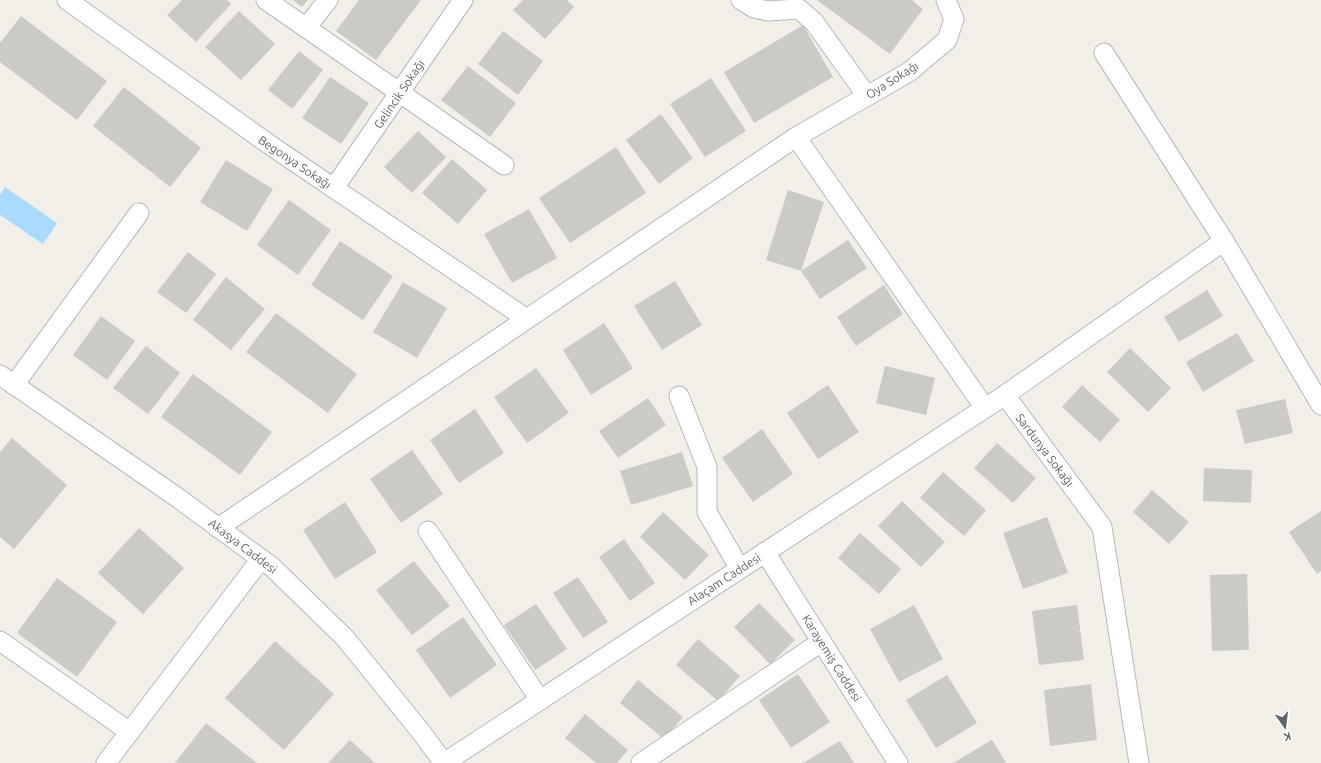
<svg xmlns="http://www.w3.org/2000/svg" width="1321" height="763" viewBox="0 0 1321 763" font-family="Ubuntu,sans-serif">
<rect width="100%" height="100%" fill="#f1efe8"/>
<polygon fill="#aadaff" points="5,187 57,223 43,244 0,215 0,195"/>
<g fill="#cccac5">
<polygon points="182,0 227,0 231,4 196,42 167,15"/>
<polygon points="293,0 308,0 302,7"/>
<polygon points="359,0 421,0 376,60 336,31"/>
<polygon points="523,0 567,0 574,7 545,39 513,10"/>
<polygon points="817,0 912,0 923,9 890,54"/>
<polygon points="239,11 275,44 241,80 205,47"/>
<polygon points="21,16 107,81 77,120 0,62 0,43"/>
<polygon points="803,25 833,77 754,123 724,72"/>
<polygon points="503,31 543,61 518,95 478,64"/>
<polygon points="299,51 323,70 292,109 268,90"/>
<polygon points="468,66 516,103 490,137 441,100"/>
<polygon points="330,77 369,103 341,144 302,118"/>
<polygon points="711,78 746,131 705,157 670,104"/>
<polygon points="124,87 201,148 170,187 93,126"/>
<polygon points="661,114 693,158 659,184 626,140"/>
<polygon points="418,131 446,157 412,193 384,167"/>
<polygon points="616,147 646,193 570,243 539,198"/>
<polygon points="452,159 487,190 458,224 422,193"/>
<polygon points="226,160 273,189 247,231 200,202"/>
<polygon points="788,190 824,202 801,271 766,260"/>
<polygon points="289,200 331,230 298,275 257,245"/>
<polygon points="529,209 557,258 512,283 484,234"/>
<polygon points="848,240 867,268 820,299 801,271"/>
<polygon points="340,241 393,276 363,320 311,285"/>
<polygon points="188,252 216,274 186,313 157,292"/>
<polygon points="226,277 265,309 231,350 193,320"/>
<polygon points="675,281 702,325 662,350 634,306"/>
<polygon points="403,282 447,308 417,358 373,332"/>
<polygon points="884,285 903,314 856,346 837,317"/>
<polygon points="1207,290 1223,316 1179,342 1164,317"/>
<polygon points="276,313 357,374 328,413 246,352"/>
<polygon points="101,316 135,341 107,380 73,355"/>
<polygon points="604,323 633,368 591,395 563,350"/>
<polygon points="1237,333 1254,361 1203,392 1186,362"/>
<polygon points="146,346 180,373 148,414 113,388"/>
<polygon points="1130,348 1171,388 1148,412 1107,372"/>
<polygon points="885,366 935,378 926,415 876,403"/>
<polygon points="536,368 569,413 527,443 494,397"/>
<polygon points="193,374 272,432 240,475 161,417"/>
<polygon points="828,385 859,432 818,459 787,413"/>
<polygon points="1082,385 1120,420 1100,442 1062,407"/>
<polygon points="648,398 666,425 618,458 599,431"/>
<polygon points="1285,399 1293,433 1245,444 1236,410"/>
<polygon points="475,409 504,453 459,483 430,440"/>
<polygon points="762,429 793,474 753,502 722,458"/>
<polygon points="12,438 67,485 14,549 0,537 0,452"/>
<polygon points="997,443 1036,478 1013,503 974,468"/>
<polygon points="412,450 443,494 401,523 370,479"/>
<polygon points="682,452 693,486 631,505 620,471"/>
<polygon points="1204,468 1252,470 1251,503 1203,501"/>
<polygon points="943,472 986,510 964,536 920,498"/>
<polygon points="1152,490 1189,522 1169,544 1133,512"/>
<polygon points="902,501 945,542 921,567 878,526"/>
<polygon points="345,502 377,552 335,579 303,530"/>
<polygon points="1321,511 1321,571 1317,574 1289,532"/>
<polygon points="663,512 709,555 685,580 640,537"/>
<polygon points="1047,517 1068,573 1023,589 1003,533"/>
<polygon points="139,528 184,568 143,614 98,573"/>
<polygon points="860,533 901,569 879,594 838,558"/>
<polygon points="624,539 655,583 630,601 599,557"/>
<polygon points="414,561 450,606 412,635 376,590"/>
<polygon points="1247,574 1249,650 1212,651 1210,575"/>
<polygon points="578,577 608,622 583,638 553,593"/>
<polygon points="57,578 117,622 77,677 17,633"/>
<polygon points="759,603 795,640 770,664 734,627"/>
<polygon points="536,604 567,649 535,670 504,625"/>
<polygon points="914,605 943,659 899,682 870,629"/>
<polygon points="1077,605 1084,660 1039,665 1032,611"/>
<polygon points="463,617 497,665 450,698 416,650"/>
<polygon points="698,639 740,676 718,701 676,665"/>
<polygon points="275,641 334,694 284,750 225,698"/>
<polygon points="798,674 830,722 791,748 759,700"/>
<polygon points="947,675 977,723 936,748 906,700"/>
<polygon points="638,680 683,717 664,739 620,703"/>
<polygon points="1091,684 1097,740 1050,746 1044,690"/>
<polygon points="585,714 628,750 617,763 596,763 565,738"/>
<polygon points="206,723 257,763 175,763"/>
<polygon points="350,740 375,763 328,763"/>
<polygon points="992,740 1006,763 953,763"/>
<polygon points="840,741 854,763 803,763"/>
</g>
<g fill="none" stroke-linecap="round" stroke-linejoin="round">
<defs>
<g id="street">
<polyline points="67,0 270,145 527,319"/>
<polyline points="266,0 504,165"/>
<polyline points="741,0 754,8 768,11 799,9 814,22 867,96"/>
<polyline points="306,28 328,0"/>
<polyline points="1104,53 1224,241 1321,405"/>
<polyline points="796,137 909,72 947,40 954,19 946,0"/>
<polyline points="334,188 463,0"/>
<polyline points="0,375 178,498 272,567 345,638 421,732 444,763"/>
<polyline points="14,385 139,213"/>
<polyline points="679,396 707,467 707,512 740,569"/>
<polyline points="218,528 796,137 985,408"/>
<polyline points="428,531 540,700"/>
<polyline points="765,552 898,763"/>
<polyline points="0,641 130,732"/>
<polyline points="106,763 261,559"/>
<polyline points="444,763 1005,395"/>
<polyline points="641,763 821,642"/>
<polyline points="1139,763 1102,527 1005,395 1224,241"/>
</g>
</defs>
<use href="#street" stroke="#b5b8bc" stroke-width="21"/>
<use href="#street" stroke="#fff" stroke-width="19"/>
</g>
<g text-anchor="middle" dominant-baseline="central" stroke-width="3" stroke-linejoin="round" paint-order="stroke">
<g font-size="12" fill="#5f6368" stroke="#fff">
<text transform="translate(892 80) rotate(-32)">Oya Sokağı</text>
<text transform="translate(399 94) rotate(-56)">Gelincik Sokağı</text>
<text transform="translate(295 162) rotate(34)">Begonya Sokağı</text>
<text transform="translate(1045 450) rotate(53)">Sardunya Sokağı</text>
<text transform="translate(243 546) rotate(37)">Akasya Caddesi</text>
<text transform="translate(724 579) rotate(-33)">Alaçam Caddesi</text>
<text transform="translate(832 658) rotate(58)">Karayemiş Caddesi</text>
</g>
</g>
<g transform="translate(1285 727) rotate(166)" stroke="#ffffff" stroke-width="3" paint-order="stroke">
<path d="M0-3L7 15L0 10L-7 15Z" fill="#5f6368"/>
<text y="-6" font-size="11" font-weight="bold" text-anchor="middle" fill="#5f6368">K</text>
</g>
</svg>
